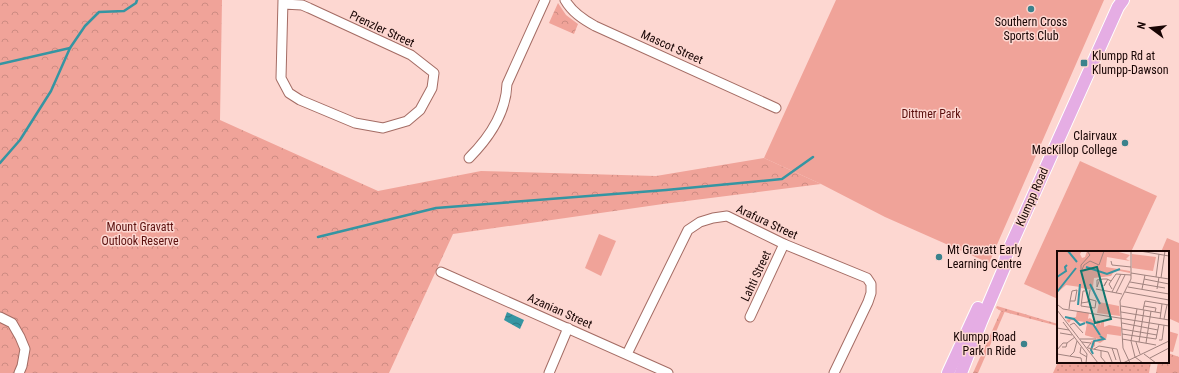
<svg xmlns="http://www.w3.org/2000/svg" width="1179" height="373" viewBox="0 0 1179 373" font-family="'Roboto Condensed',sans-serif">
<defs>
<pattern id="grass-dots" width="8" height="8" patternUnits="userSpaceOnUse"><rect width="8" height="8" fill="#f0a399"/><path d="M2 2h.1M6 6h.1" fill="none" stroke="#cd8b82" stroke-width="1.8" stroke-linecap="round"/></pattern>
<pattern id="forest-crowns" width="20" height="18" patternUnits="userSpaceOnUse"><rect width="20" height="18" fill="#f0a399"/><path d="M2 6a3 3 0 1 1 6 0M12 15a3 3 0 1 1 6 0" fill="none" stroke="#cd8b82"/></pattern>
<pattern id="water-waves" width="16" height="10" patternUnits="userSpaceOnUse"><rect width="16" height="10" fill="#3595a2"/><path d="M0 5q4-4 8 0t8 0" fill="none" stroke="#2c7882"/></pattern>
</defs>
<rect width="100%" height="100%" fill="#fdd7d1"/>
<g fill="url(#grass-dots)">
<polygon points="997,306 1058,324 1058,326 1001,311 996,308"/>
<polygon points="1058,362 1151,362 1149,373 1053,373"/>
</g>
<g fill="url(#forest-crowns)">
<polygon points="0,0 222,0 220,120 378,191 481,171 656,176 764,158 821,184 663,204 453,234 389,373 0,373"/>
<polygon points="558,3 566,15 578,24 574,34 549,23"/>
<polygon points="1001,311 1005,311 978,373 973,373"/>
<polygon points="1168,353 1179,357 1179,373 1156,373 1158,362 1168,362"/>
</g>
<g fill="#f0a399">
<polygon points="836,0 1104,0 989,263 885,217 821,184 764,158"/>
<polygon points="1080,161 1157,196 1131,252 1058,252 1058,299 1024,284"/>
<polygon points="599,234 616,241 601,276 585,268"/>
<polygon points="1167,238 1179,243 1179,323 1168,318 1168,252 1161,252"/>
<polygon points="1168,331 1178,334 1173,352 1168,351"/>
</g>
<polygon fill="url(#water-waves)" points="507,312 524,320 520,329 504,320"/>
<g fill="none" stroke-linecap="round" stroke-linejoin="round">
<g stroke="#3595a2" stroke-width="2.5">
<polyline points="0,64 70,48"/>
<polyline points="0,163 20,140 51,91 70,48 85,26 99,12 124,11 136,3 137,0"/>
<polyline points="318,237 436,208 666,190 782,179 813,157"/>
</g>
<defs>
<g id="minor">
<polyline points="283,0 281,78 289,93 300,100 355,123 383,128 407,121 420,110 432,88 434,73 411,55 309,8 302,5 283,4"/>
<path d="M565,0C572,12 582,19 595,26L776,108"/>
<path d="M469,158C489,138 506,114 507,84L545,0"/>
<polyline points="441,272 668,373"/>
<polyline points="0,317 12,323 20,337 25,349 22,366 19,373"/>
<polyline points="750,317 784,244"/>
<polyline points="627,354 688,230 700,222 713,218 727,216 784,244 867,278 871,284 871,293 868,302 834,373"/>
<polyline points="549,373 568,328"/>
</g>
<g id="major">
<polyline points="948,373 978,308"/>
<polyline points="961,373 981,322 1004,268 1006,256 1118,7 1123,0"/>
</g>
</defs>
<use href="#minor" stroke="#a46c64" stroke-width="11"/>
<use href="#major" stroke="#fff" stroke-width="14"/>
<use href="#minor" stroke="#fff" stroke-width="9"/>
<use href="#major" stroke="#e5ade4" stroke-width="12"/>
</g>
<g fill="#3b828c" stroke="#fdd7d1" stroke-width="1.5">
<circle cx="1031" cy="9" r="4"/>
<rect x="1080" y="59" width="8" height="8" rx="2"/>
<circle cx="1125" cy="143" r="4"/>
<circle cx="939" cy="257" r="4"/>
<circle cx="1024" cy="344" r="4"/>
</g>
<g text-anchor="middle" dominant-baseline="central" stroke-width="3" stroke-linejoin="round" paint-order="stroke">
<g font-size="12" fill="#180504" stroke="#fdd7d1" text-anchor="start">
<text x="1031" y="22" text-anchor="middle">Southern Cross<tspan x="1031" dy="14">Sports Club</tspan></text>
<text x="1092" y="56">Klumpp Rd at<tspan x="1092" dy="14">Klumpp-Dawson</tspan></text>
<text x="1117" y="136" text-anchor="end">Clairvaux<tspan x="1117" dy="14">MacKillop College</tspan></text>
<text x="947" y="250">Mt Gravatt Early<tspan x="947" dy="14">Learning Centre</tspan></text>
<text x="1016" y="337" text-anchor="end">Klumpp Road<tspan x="1016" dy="14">Park n Ride</tspan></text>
</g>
<g font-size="12" fill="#180504" stroke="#fdd7d1">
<text transform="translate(382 29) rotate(25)">Prenzler Street</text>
<text transform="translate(672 47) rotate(24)">Mascot Street</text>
<text transform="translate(1032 197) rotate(-66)">Klumpp Road</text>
<text transform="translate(767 222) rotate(25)">Arafura Street</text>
<text transform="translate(756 276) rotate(-65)">Lahti Street</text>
<text transform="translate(560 311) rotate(24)">Azanian Street</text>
</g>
<g font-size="12" fill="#5b100e" stroke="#fdd7d1">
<text x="931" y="114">Dittmer Park</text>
<text x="140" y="227">Mount Gravatt<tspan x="140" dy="14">Outlook Reserve</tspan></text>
</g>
</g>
<g transform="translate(1057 251)">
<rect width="112" height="112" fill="#fdd7d1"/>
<path d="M0,0H25L23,3L25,7L28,6L30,0H58L73,4L69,8L73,10L50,6L49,16L73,20V22L58,19L54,25L37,27L36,35L42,54L35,39L24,37L22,57L23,36L9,34L0,42ZM33,67L38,71V76L50,82L49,88L43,92L38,90V95L35,97L34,90L44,89L28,84L30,73L26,70Z" fill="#f0a399"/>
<path d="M75,3L99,6L96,20L75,17ZM42,51L62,55L63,65L40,62ZM20,60L32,62L30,73L39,75L40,69L43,70V75L44,70L47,71V76L52,74L64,76V85L50,83L49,88L28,84L30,74L28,71L14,69L12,72L9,69L19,66Z" fill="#f0a399"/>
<path fill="none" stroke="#3595a2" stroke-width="2" d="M11,0L20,11M29,16L50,23L63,18M0,26L9,20L8,16L10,14M33,33L43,53M0,41L19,17M21,54L23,33M8,66L17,68L23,74L28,72M29,71L36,73L43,84M36,103L34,99L37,90L47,88L43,85"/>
<path fill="none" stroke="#a1837f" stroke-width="1" d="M30,0L33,4L24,14V21L27,14L33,10L42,14L47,0M83,0L112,5M54,10L55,14L74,16M74,22L112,28M99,26L102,3M104,27L108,0M43,28L40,36V29L46,28H50L54,30M87,28L112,33M49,31L47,35L51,28M73,31L108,37M71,36L112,43M39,38L65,43M55,38L52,33L59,23L74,24M85,38L88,24M100,38L102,26M28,40H26L24,55L38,57L39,50L32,48M55,41L64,23M68,41L112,49M59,42L68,24M24,52L31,51L33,39M1,54L6,58L112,75M64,55L104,62M87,55L99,57L98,61M12,58L13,50L15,40L20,39L18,50H13M0,59L41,112M86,59L88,50L112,54M64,61L112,69M103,68L105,53M107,68L110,54M6,71L30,103L29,112M65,72L101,79M13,74L17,72L26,82M0,77L12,79M65,78L100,84M3,82L15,84M65,83L99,88L102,73M23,88H39M65,88L99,94M102,89H105L107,74M74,90L80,58M74,90L78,106L86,112M25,91L34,92L30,97M79,91L83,103M82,91L87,59M89,92L94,60M5,96H9L10,92L18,86M24,96L23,102L30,106M31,97L51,101L55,111M55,97L59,109M37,98L42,95L60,98L64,112M0,99L6,92H10M44,100V106L49,112M0,103L24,107L25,112M87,103L99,112M13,105L17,101L20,90M93,107L112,97M66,112L112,90M73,112L66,97L63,50L74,28V0"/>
<path fill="#0f766e" fill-opacity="0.15" stroke="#0f766e" stroke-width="2" d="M40,16L54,68L38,72L24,20Z"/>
<rect width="112" height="112" fill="none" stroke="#180504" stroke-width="2"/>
</g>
<g transform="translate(1151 28) rotate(285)" stroke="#fdd7d1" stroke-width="3" paint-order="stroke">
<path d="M0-3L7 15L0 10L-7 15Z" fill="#180504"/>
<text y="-6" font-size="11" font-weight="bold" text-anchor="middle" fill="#180504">N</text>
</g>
</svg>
